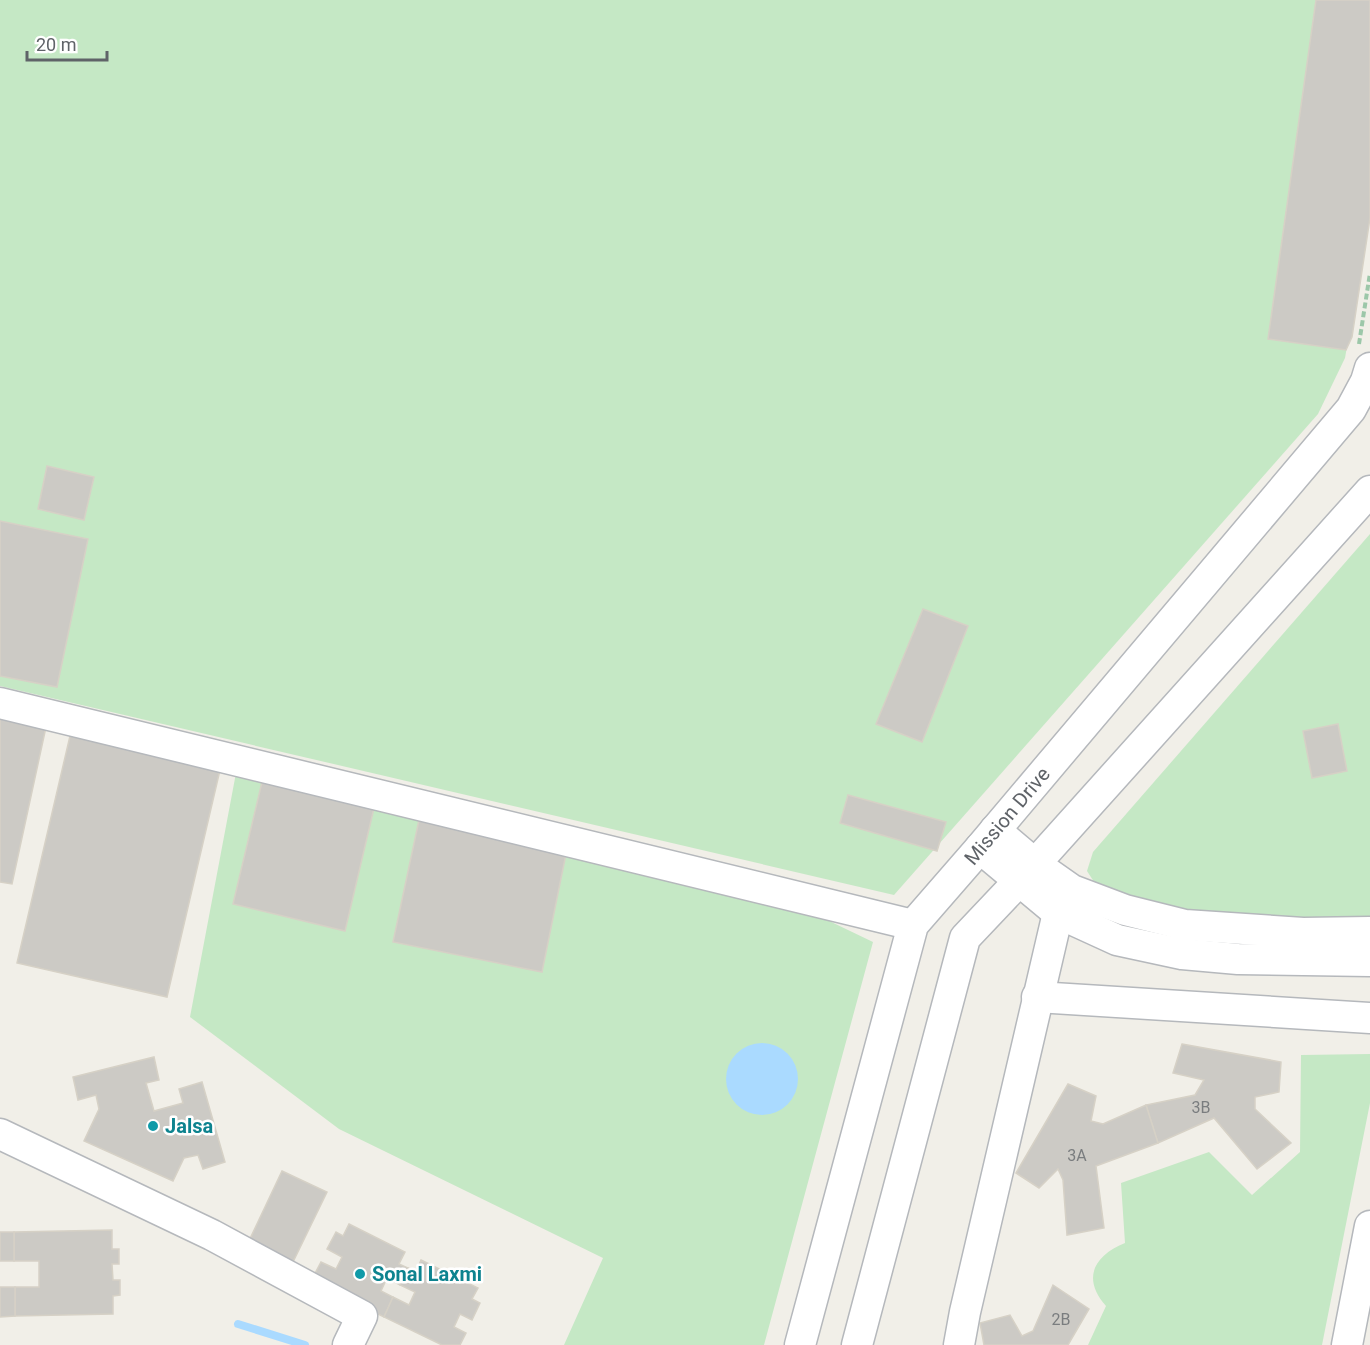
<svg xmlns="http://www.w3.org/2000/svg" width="1370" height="1345" viewBox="0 0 1370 1345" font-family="Roboto,sans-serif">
<rect width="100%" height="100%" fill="#f1efe8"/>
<g fill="#c5e8c5">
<polygon points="0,0 1370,0 1359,277 1345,358 1318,414 894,895 0,686"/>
<polygon points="1370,534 1370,924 1215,927 1098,888 1087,871 1093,852"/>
<polygon points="236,773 823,918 873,942 764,1345 564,1345 603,1258 339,1129 190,1017"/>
<path d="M1370,1054V1103L1322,1345H1088L1106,1306C1082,1279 1093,1256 1125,1243L1121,1183L1209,1152L1252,1195L1300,1152L1301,1055Z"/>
</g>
<circle fill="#aadaff" cx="762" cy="1079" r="36"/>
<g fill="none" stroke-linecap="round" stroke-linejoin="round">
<polyline stroke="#aadaff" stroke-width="8" points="238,1324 305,1345"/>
</g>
<g fill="#cccac5" stroke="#d6d1c6" stroke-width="1.5">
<polygon points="1316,0 1370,0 1370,218 1352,337 1346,350 1268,339"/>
<polygon points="47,466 94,477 84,520 38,509"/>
<polygon points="0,521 88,539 57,687 0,676"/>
<polygon points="923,609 968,626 922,742 876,724"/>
<polygon points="0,717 46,727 12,884 0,882"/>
<polygon points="1338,724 1347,771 1312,778 1303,731"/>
<polygon points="70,736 220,770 167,997 17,963"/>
<polygon points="262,782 374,808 345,931 233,904"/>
<polygon points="848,795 946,822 937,851 840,823"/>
<polygon points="419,820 567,849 542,972 393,942"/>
<polygon points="1182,1044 1281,1062 1279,1092 1255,1097 1255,1109 1291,1143 1257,1169 1214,1118 1158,1143 1146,1105 1195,1095 1204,1080 1173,1073"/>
<polygon points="154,1057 159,1080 146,1083 154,1111 183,1103 179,1089 202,1082 225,1162 203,1169 198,1155 184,1158 173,1181 84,1141 99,1109 96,1095 78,1100 73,1077"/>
<polygon points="1068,1084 1096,1096 1091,1121 1103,1124 1146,1105 1158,1143 1096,1166 1104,1228 1067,1235 1063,1180 1058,1169 1039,1188 1016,1173"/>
<polygon points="282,1171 327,1192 292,1264 248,1243"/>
<polygon points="349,1224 405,1252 399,1264 408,1268 400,1285 387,1278 381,1291 393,1297 384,1317 311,1281 321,1262 336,1269 342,1257 327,1249 336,1232 343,1236"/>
<polygon points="112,1230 112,1249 119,1249 119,1264 112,1264 113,1280 120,1280 120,1295 113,1296 113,1314 15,1316 15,1287 39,1287 39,1261 14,1261 14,1232"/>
<rect x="0" y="1232" width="14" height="29"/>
<polygon points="421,1260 478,1288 472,1299 480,1303 472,1320 460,1314 454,1327 466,1333 460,1345 442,1345 384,1317 393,1297 409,1305 415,1292 400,1285 408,1268 416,1272"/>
<polygon points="1053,1285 1089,1309 1068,1345 984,1345 980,1323 1010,1315 1022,1336 1033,1331"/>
<polygon points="0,1287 15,1287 15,1316 0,1317"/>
</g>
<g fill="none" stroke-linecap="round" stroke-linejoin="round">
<defs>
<g id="minor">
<polyline points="0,703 913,925"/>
<polyline points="995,830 1035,864 1072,890 1125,910 1185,925 1303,933 1370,932"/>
<polyline points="980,848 1058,913 1117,940 1182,954 1238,959 1370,961"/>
<polyline points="1037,997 1370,1018"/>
<polyline points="0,1134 212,1235 362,1316 348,1345"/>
<polyline points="800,1345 913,925 980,848 1351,409 1366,381 1370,368"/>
<polyline points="857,1345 965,938 1035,864 1370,491"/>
<polyline points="959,1345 965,1312 1058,913"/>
<polyline points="1347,1345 1370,1226"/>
</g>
</defs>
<use href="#minor" stroke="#b5b8bc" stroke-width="33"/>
<polyline stroke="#9cc7a9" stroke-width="4" stroke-dasharray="6 3" stroke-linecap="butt" points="1359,344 1370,273"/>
<use href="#minor" stroke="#fff" stroke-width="30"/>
</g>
<g fill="#0f9aa8" stroke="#fff" stroke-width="2">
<circle cx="153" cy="1126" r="6"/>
<circle cx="360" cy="1274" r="6"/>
</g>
<g text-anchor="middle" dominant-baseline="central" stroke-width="5" stroke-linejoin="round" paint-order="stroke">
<g font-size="16" fill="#7a7d7f">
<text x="1201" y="1107">3B</text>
<text x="1077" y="1155">3A</text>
<text x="1061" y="1319">2B</text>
</g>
<g font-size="20" fill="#5f6368" stroke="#fff">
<text transform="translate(1007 816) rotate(-50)">Mission Drive</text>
</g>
<g font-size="20" font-weight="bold" fill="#0d838f" stroke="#fff" text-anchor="start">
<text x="165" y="1126">Jalsa</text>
<text x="372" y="1274">Sonal Laxmi</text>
</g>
</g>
<path d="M27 51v9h80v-9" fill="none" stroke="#5f6368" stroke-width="3"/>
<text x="36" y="51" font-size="18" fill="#5f6368" stroke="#ffffff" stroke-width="4.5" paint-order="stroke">20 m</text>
</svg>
